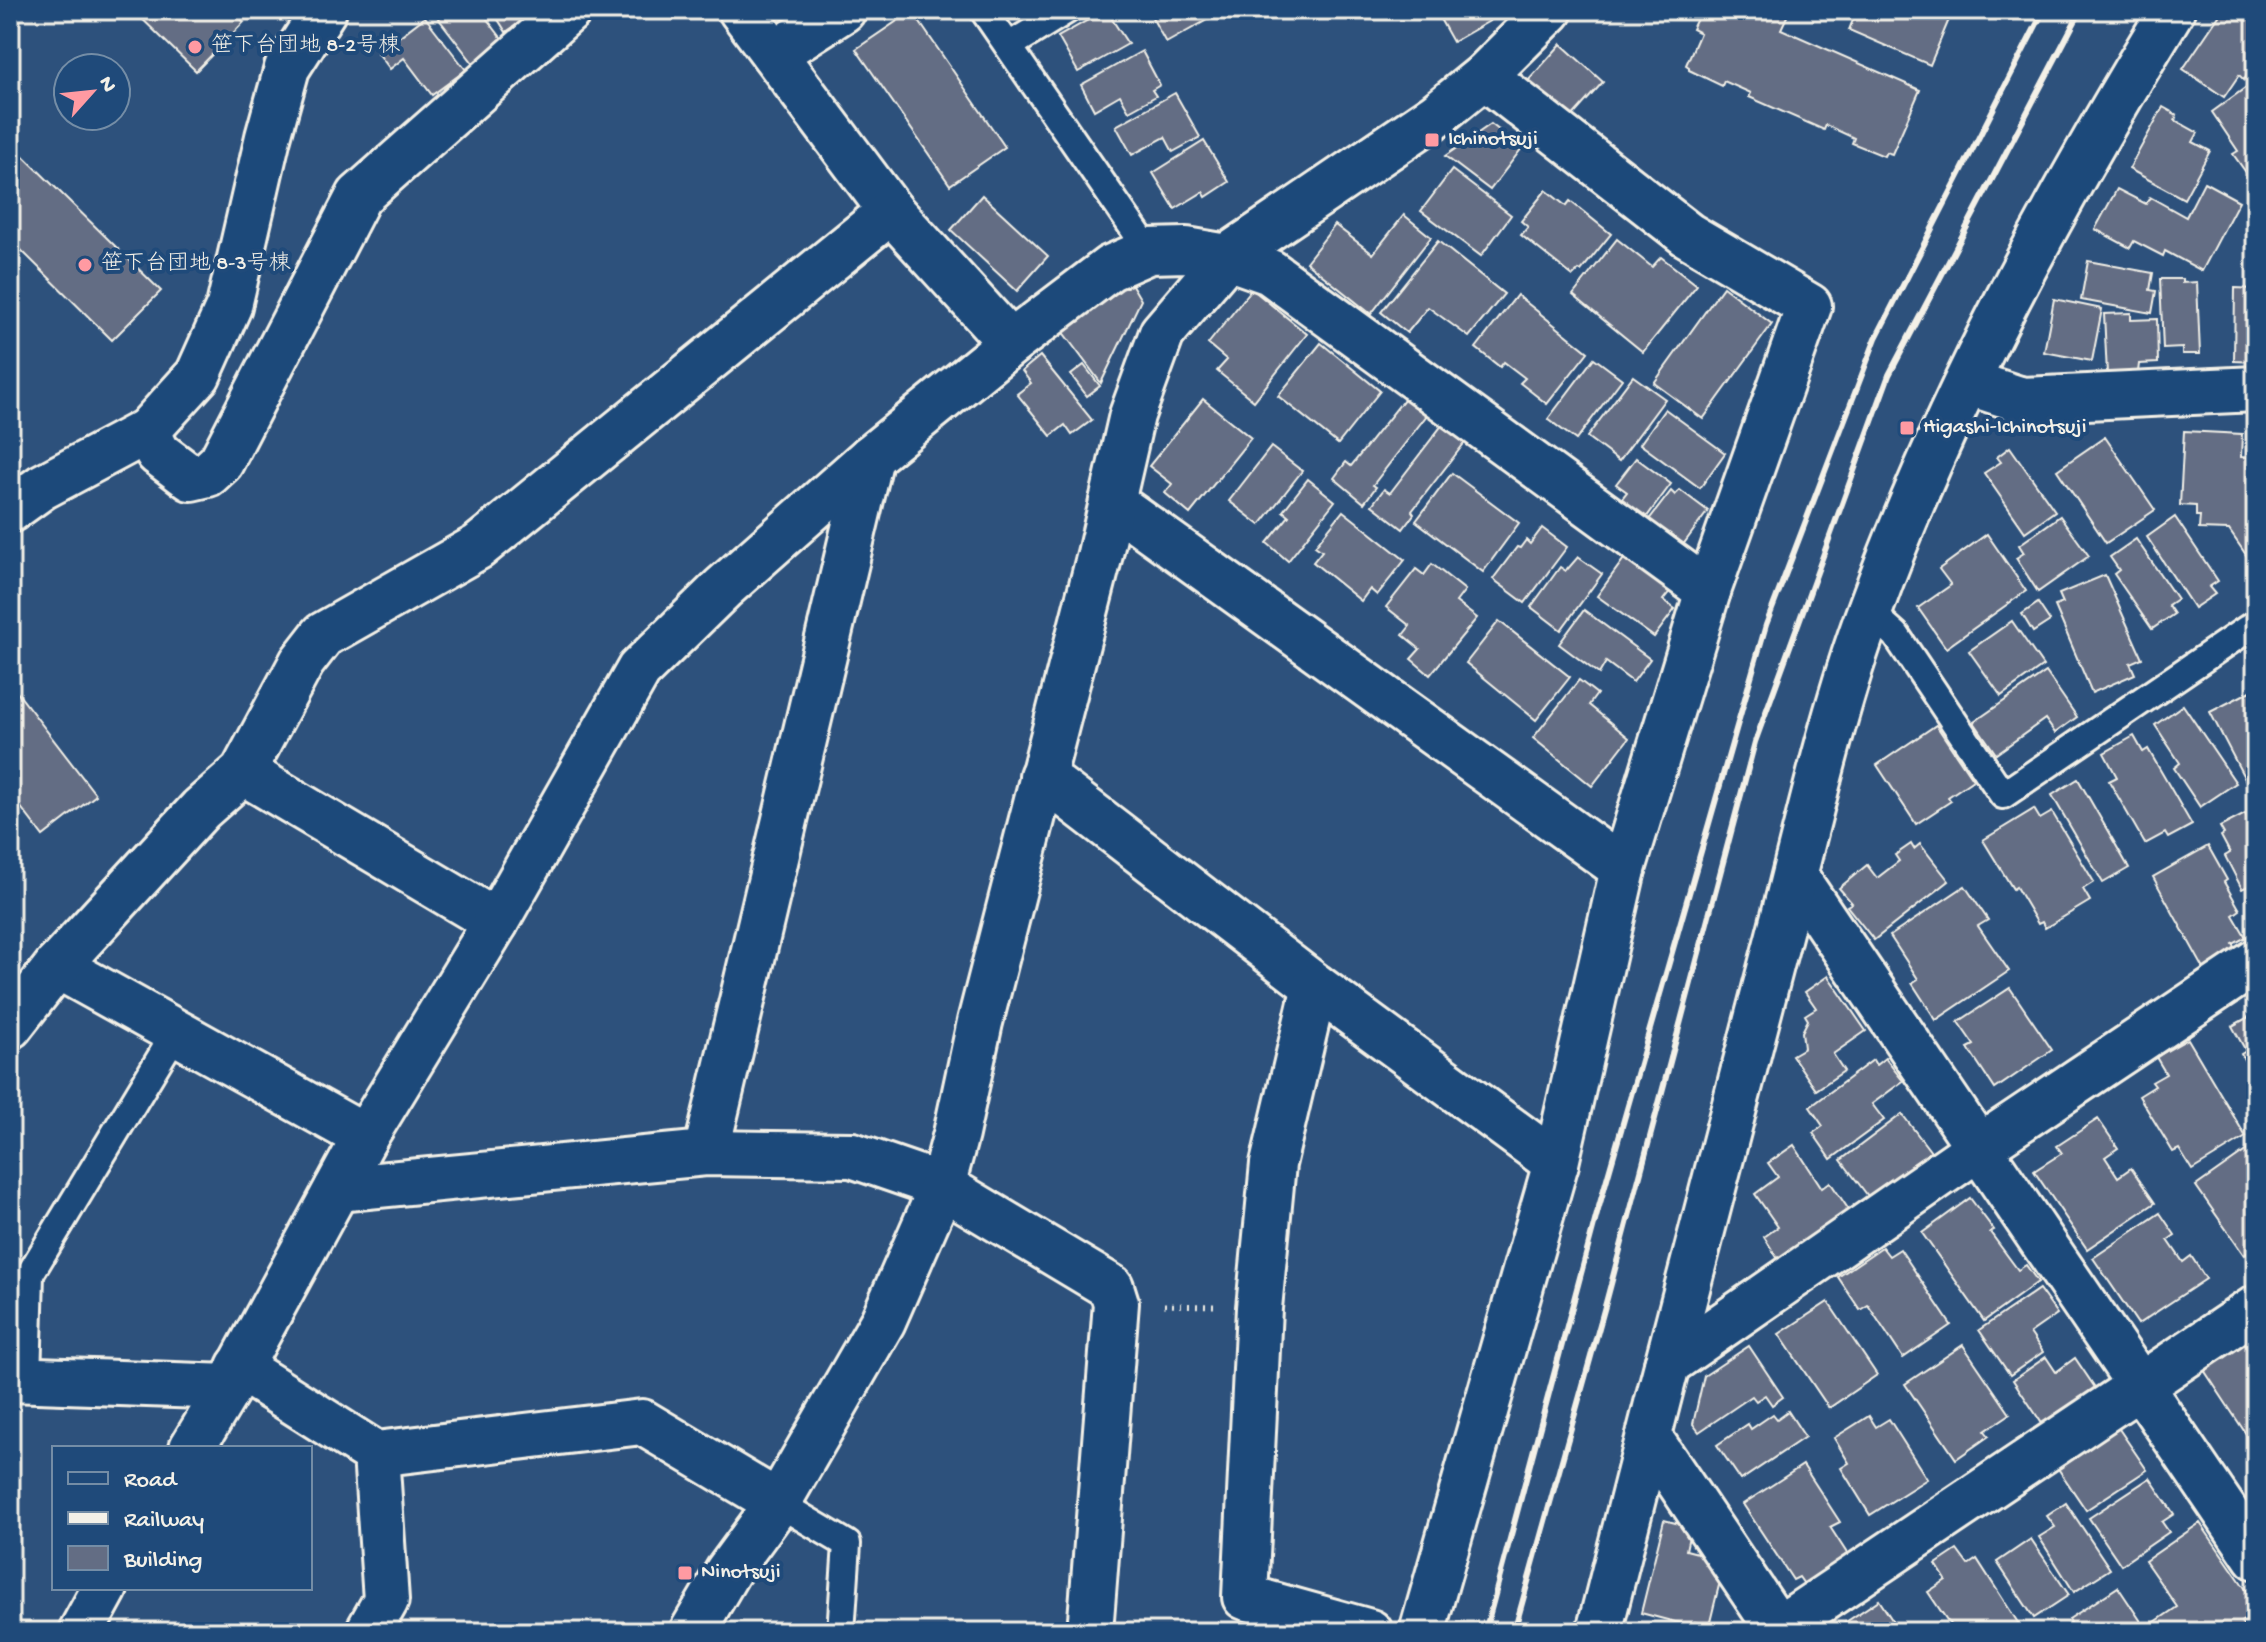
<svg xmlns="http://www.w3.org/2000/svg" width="2266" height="1642" viewBox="0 0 2266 1642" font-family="'Gochi Hand','Klee One',sans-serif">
<rect width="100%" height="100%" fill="#2d517c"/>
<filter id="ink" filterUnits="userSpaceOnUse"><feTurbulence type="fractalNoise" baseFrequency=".0125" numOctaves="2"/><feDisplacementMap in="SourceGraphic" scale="16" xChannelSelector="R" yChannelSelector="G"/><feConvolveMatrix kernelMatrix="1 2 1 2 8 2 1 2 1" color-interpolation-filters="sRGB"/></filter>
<g filter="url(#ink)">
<g fill="#636d84" stroke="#f4f1e8" stroke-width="2">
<polygon points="133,10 232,10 244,22 196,71"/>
<polygon points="432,10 480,10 503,40 473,63"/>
<polygon points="492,10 538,10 506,32"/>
<polygon points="1106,10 1128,44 1078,72 1058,37"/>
<polygon points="1148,10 1222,10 1223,11 1166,43"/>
<polygon points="1435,10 1497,10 1500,15 1453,42"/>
<polygon points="1701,10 1790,10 1781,29 1920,90 1892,154 1886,152 1884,156 1852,143 1854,138 1826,125 1824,130 1749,97 1751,93 1724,81 1722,86 1689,70 1689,67 1686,65 1700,33 1692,29"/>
<polygon points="1857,10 1953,10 1930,65 1849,30"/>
<polygon points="2223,10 2256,10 2256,62 2244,80 2239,75 2224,97 2183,69"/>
<polygon points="912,11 1005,147 950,185 856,49"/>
<polygon points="425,17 466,70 432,95 404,58 390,69 378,53"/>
<polygon points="1561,44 1603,82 1570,119 1528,81"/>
<polygon points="1142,51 1160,85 1152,90 1156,96 1129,111 1120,95 1094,110 1081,85"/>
<polygon points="2252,83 2256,89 2256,175 2250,178 2233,154 2238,151 2212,112"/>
<polygon points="1175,93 1200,137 1173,152 1165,137 1132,155 1116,126"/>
<polygon points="2163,107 2177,115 2175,120 2198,133 2193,142 2210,151 2184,199 2129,169"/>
<polygon points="1491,124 1522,148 1490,190 1445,156"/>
<polygon points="1204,141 1229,182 1206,197 1203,192 1175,209 1153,173"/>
<polygon points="10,143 161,291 112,340 10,239"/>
<polygon points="1452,170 1511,215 1481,256 1421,211"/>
<polygon points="2204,182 2239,201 2202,271 2165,251 2163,256 2134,241 2130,248 2095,229 2117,189 2146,204 2150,197 2186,217"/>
<polygon points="1546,190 1566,206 1570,201 1611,234 1581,271 1579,270 1573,276 1521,235 1528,227 1521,221"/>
<polygon points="982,195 1048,256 1017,291 951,230"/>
<polygon points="1404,215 1431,237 1371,314 1306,262 1335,225 1373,254"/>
<polygon points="1617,239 1652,267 1661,257 1697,285 1643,352 1573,295"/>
<polygon points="1438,241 1504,294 1469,337 1428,307 1407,333 1381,312"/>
<polygon points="2088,261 2153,273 2150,290 2156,291 2152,313 2081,300"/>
<polygon points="2160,279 2182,279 2182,283 2197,282 2200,354 2182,354 2182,348 2163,349"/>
<polygon points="1129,280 1141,300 1101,383 1062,331"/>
<polygon points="1723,287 1772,324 1703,419 1654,383"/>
<polygon points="2235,288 2256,289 2256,362 2234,361"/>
<polygon points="1252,289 1307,334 1254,401 1217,371 1227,360 1208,344"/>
<polygon points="1517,295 1588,352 1547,404 1520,383 1525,378 1504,362 1500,367 1476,348"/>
<polygon points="2054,299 2102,309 2092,361 2044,352"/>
<polygon points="2131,313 2131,320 2157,319 2158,363 2139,364 2138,372 2107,374 2104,314"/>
<polygon points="1321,343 1380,391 1338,444 1278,396"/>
<polygon points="1040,356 1092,420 1072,435 1065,425 1051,436 1017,394 1031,383 1022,371"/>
<polygon points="1594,358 1622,379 1576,440 1548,419"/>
<polygon points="1084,365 1100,386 1087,396 1071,375"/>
<polygon points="1633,376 1665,399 1619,461 1587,437"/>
<polygon points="1405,398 1427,415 1373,485 1376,487 1364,503 1334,478 1346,462 1351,466"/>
<polygon points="1203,399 1251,438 1190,514 1165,493 1172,484 1149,466"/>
<polygon points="1665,409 1725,453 1700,488 1640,444"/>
<polygon points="1443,424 1466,441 1412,511 1414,514 1403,529 1372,505 1384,489 1390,493"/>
<polygon points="2184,431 2242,434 2241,457 2256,458 2256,558 2251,562 2229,530 2199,529 2200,516 2196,516 2196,506 2180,505"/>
<polygon points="2105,437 2155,510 2106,543 2057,470"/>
<polygon points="1271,447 1302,471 1260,525 1229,501"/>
<polygon points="2010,447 2055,511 2025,532 1984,473 2001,462 1997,457"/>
<polygon points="1636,458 1671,484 1643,522 1618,503 1627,492 1616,484"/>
<polygon points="1452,473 1519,523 1483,572 1416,521"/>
<polygon points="1308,479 1335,501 1288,561 1267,543 1289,516 1283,511"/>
<polygon points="1680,490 1708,511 1682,546 1648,521 1671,491 1675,495"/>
<polygon points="1343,511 1405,560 1377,595 1370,589 1361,601 1313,562 1322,551 1315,546"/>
<polygon points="2060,516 2089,556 2038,592 2016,558 2024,553 2019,545"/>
<polygon points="2175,517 2218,581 2209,587 2215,594 2194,608 2147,537"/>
<polygon points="1542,528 1567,547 1525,603 1493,579 1517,547 1520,548 1526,540 1530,544"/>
<polygon points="1987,534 2026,591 1946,648 1918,608 1951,585 1939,569"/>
<polygon points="2136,539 2177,599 2168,605 2174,614 2152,629 2114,574 2119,570 2110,557"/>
<polygon points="1626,556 1671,590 1663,600 1675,609 1654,637 1597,596"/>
<polygon points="1578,557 1602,574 1561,630 1531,607 1560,567 1566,571"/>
<polygon points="1432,564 1465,590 1456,602 1477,618 1430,675 1411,659 1420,649 1403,635 1410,626 1386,607 1416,569 1424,575"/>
<polygon points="2105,575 2142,658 2130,663 2135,674 2092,693 2055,606 2063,603 2059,594"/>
<polygon points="2038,603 2050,621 2033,632 2022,614"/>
<polygon points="1584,610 1650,659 1633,682 1606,662 1599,674 1559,644"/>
<polygon points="1499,621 1570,677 1536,720 1466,663"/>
<polygon points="2012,621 2043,666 2001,696 1969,651"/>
<polygon points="2046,672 2077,717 2055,733 2045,719 1996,754 1974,722"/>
<polygon points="1579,680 1597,694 1589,705 1629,738 1592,786 1533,738"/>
<polygon points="10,683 96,795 43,836 10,793"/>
<polygon points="2253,690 2256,697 2256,779 2247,783 2210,712"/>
<polygon points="2183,705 2236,783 2200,807 2174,768 2180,763 2155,725"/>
<polygon points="1936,725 1973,780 1948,797 1951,801 1916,824 1877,765"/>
<polygon points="2134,736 2143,752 2148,749 2192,825 2168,838 2165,833 2145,844 2109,781 2117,777 2104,753"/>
<polygon points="2078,779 2129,868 2103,883 2052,795"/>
<polygon points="2034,809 2040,819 2052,812 2094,882 2083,889 2090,901 2045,928 2042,922 2038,924 2016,887 2013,889 1983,840"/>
<polygon points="2245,814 2256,836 2256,901 2248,886 2242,889 2225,856 2230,853 2221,836 2224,834 2220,827"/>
<polygon points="1911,844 1914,849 1920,844 1949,881 1874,940 1847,906 1852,903 1839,888 1867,865 1877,878 1899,861 1895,855"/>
<polygon points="2208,846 2227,880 2224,882 2240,910 2233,915 2246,937 2233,944 2237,950 2204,969 2153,877"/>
<polygon points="1965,886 1988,920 1978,926 2009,971 1936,1020 1912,983 1918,979 1890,936"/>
<polygon points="1828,976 1866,1031 1833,1054 1844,1071 1816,1090 1792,1055 1804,1048 1802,1032 1808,1020 1805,1015 1816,1008 1805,992"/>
<polygon points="2010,988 2052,1050 1995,1089 1968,1048 1974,1045 1958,1022"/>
<polygon points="2256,1013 2256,1081 2241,1054 2246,1051 2232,1026"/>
<polygon points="2188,1039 2246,1137 2192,1170 2179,1149 2173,1152 2139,1096 2155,1086 2152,1082 2166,1074 2156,1057"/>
<polygon points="1885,1058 1903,1081 1872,1104 1884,1120 1831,1159 1813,1133 1823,1126 1810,1107 1873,1060 1876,1065"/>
<polygon points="1902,1114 1934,1156 1871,1200 1841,1160"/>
<polygon points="2098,1119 2118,1148 2105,1157 2118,1177 2131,1168 2155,1203 2087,1249 2034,1171 2062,1153 2057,1146"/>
<polygon points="1794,1145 1822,1188 1830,1182 1851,1213 1780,1262 1764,1237 1778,1227 1755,1194 1778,1177 1768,1163"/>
<polygon points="2250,1148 2256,1157 2256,1247 2244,1255 2196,1186"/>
<polygon points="1970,1198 1994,1230 1990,1232 2018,1270 2026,1265 2038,1282 1984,1321 1922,1233"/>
<polygon points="2160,1213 2175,1235 2168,1240 2183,1262 2191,1256 2206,1279 2138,1324 2093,1258"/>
<polygon points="1882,1247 1889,1256 1900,1249 1951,1325 1903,1358 1868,1305 1860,1310 1838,1277"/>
<polygon points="2039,1289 2057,1314 2030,1333 2043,1352 2010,1375 1979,1330"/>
<polygon points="1828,1302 1877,1375 1829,1408 1779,1334"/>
<polygon points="2256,1330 2256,1449 2202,1367"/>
<polygon points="1963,1345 2010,1414 1985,1431 1989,1436 1956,1459 1905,1384"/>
<polygon points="1749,1346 1783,1397 1772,1405 1765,1395 1756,1401 1752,1396 1699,1432 1693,1424 1704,1376"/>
<polygon points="2046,1357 2056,1372 2075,1358 2098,1392 2045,1428 2013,1380"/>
<polygon points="1788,1411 1805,1437 1741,1480 1717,1445 1748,1424 1751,1429 1773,1414 1777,1419"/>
<polygon points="1869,1416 1876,1427 1889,1419 1927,1479 1870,1515 1841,1468 1849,1463 1834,1438"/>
<polygon points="2117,1426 2147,1470 2086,1510 2057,1467"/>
<polygon points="1803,1465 1840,1522 1830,1527 1850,1558 1806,1587 1799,1577 1793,1580 1743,1504"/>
<polygon points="2150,1478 2174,1514 2162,1522 2169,1532 2121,1565 2089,1518"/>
<polygon points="2066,1503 2110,1569 2074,1592 2039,1537 2055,1527 2047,1516"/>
<polygon points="1664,1520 1691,1527 1686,1550 1709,1556 1722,1573 1709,1626 1695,1622 1694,1627 1641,1613"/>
<polygon points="2200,1523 2256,1604 2256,1612 2241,1622 2249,1632 2158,1632 2152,1624 2177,1607 2145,1561"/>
<polygon points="2031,1539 2069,1595 2034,1618 1997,1562"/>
<polygon points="1957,1550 1968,1565 1977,1559 2024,1632 1955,1632 1928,1592 1946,1580 1936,1564"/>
<polygon points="2118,1587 2148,1632 2072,1632 2068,1625 2071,1623 2069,1619"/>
<polygon points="1879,1600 1900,1632 1831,1632"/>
</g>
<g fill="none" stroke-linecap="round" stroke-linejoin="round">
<defs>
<g id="lane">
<polyline points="984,11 1149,251"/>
<polyline points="1009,46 1067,10"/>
<polyline points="1869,611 1896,635 2003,795 2256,623"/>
<polyline points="27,1379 30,1274 176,1032"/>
<polyline points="778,1503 847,1544 841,1632"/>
</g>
<g id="street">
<polyline points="741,10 891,211 1011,343"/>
<polyline points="774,54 843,10"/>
<polyline points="1967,382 2022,400 2256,389"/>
<polyline points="147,431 158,453 191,478 208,474 221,462 359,196 569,10"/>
<polyline points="1112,502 1623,869"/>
<polyline points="10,510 42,487 147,431 198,375 229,306 268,137 287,68 324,10"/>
<polyline points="243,772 496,922"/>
<polyline points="1042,776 1315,986 1556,1163"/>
<polyline points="1795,876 2256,1557"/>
<polyline points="57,966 365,1137"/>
<polyline points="1315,986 1273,1164 1259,1308 1245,1597 1370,1632"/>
<polyline points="10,1026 57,966 201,809 243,772 302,662 323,635 478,547 891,211"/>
<polyline points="706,1153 871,457"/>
<polyline points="337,1189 706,1153 852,1155 942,1186 1111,1287 1116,1303 1090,1632"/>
<polyline points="1667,1364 1978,1148 2256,962"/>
<polyline points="239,1367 376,1454 642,1422 778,1503"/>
<polyline points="10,1379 229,1387"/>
<polyline points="1649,1437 1780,1632"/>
<polyline points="192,1448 229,1387 365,1137 496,922 639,670 723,588 871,457 1011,343 1110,268 1149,251 1186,250 1227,257 1270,272 1708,591"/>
<polyline points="1778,1629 2256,1308"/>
<polyline points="81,1632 105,1588"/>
<polyline points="368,1632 386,1600 376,1454"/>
<polyline points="1422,1632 1556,1163 1623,869 1708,591 1809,306 1688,235 1484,76"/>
</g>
<g id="secondary">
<polyline points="692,1632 728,1571 778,1503 883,1321 942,1186 956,1134 980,1022 1100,554 1132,415 1162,333 1227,257 1436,115 1484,76 1550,10"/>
<path d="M1599,1632C1656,1407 1713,1183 1773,958C1804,842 1829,720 1871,607C1948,397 2056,200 2172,10"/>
</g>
</defs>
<use href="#lane" stroke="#f4f1e8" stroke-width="32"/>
<use href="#street" stroke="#f4f1e8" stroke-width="50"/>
<use href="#secondary" stroke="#f4f1e8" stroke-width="50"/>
<polyline stroke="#f4f1e8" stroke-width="5" stroke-dasharray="2 6" stroke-linecap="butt" points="1164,1305 1214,1306"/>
<use href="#lane" stroke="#1f4a7a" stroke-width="26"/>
<use href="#street" stroke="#1f4a7a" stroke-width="44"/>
<use href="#secondary" stroke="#1f4a7a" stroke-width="44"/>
<g stroke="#f4f1e8" stroke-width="6">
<polyline points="1485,1632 1598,1210 1766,625 1876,338 2044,10"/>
<polyline points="1514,1632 1607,1299 1755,742 1889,375 2081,10"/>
</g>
</g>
</g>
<g fill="#ff9aa2" stroke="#1f4a7a" stroke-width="3">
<circle cx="195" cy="47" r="8"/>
<rect x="1424" y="132" width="16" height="16" rx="4"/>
<circle cx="85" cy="265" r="8"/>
<rect x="1899" y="420" width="16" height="16" rx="4"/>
<rect x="677" y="1565" width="16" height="16" rx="4"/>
</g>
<g text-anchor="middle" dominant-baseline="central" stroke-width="8" stroke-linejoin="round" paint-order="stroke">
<g font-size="22" fill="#f4f1e8" stroke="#1f4a7a" text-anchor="start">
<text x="211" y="47">笹下台団地 8-2号棟</text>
<text x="1448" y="140">Ichinotsuji</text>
<text x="101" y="265">笹下台団地 8-3号棟</text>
<text x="1923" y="428">Higashi-Ichinotsuji</text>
<text x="701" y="1573">Ninotsuji</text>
</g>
</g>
<rect width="2266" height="1642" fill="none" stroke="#1f4a7a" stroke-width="40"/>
<rect x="20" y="20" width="2226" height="1602" fill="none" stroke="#f4f1e8" stroke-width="3" filter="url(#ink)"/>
<rect x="52" y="1446" width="260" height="144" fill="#1f4a7a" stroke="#748da6" stroke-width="2"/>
<rect x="68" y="1472" width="40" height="12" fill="#1f4a7a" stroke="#748da6" stroke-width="2"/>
<text x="124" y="1486" font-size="24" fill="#f4f1e8">Road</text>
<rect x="68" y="1512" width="40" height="12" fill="#f4f1e8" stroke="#748da6" stroke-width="2"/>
<text x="124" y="1526" font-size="24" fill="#f4f1e8">Railway</text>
<rect x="68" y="1546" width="40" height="24" fill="#636d84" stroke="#748da6" stroke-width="2"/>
<text x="124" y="1566" font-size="24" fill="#f4f1e8">Building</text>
<g transform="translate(92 92) rotate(63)"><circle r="38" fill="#1f4a7a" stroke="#748da6" stroke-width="2"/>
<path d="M0-6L14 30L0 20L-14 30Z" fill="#ff9aa2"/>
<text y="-12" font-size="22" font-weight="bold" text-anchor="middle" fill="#f4f1e8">N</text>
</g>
</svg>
